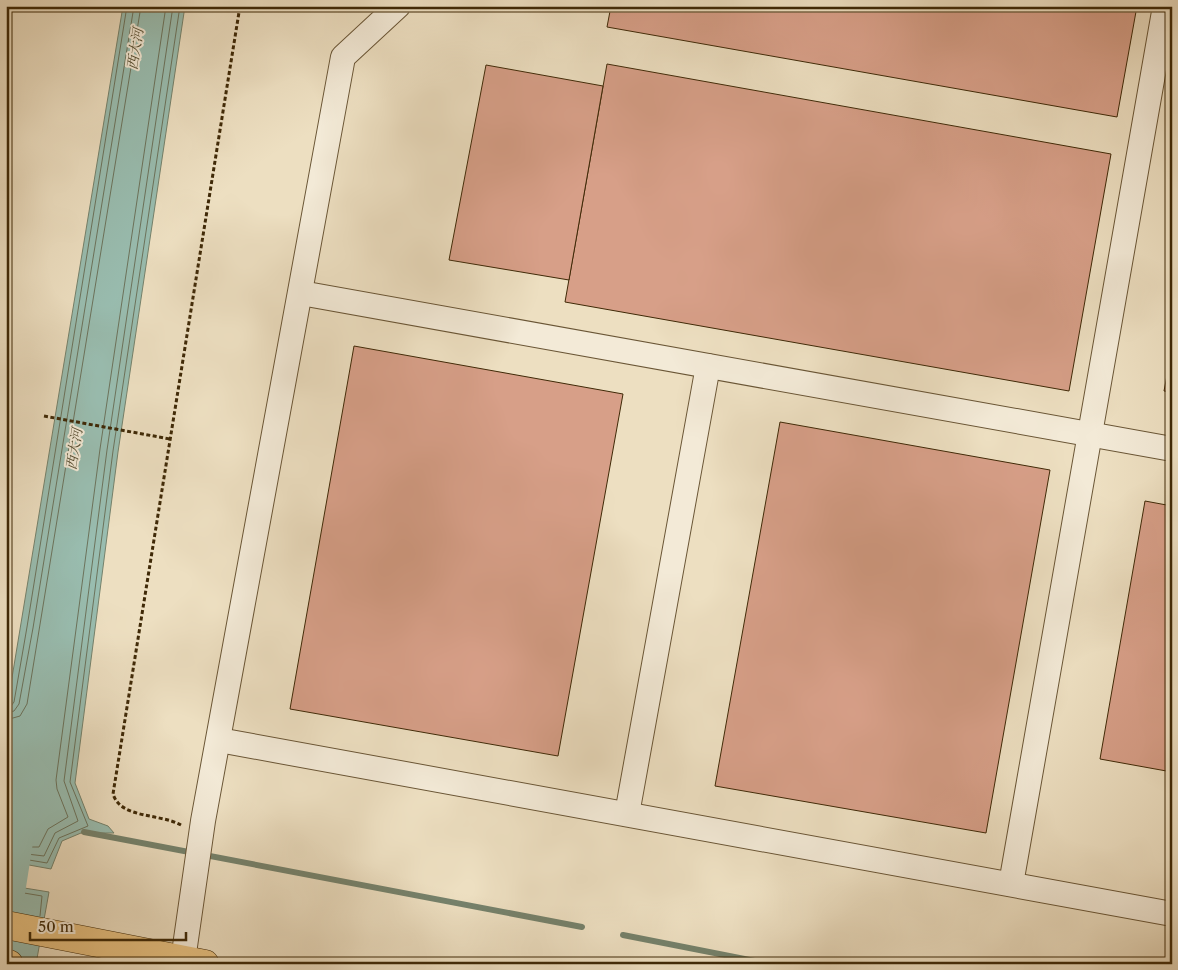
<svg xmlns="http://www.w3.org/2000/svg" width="1178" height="970" viewBox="0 0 1178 970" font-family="'Libre Caslon Text','Noto Serif SC',serif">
<rect width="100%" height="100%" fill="#eddfc1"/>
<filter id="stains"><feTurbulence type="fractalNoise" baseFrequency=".004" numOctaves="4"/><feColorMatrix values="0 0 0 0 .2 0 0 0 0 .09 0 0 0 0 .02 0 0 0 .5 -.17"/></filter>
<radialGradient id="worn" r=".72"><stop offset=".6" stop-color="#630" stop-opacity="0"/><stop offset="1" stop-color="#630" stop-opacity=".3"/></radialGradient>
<g fill="#99bdb0" stroke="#75826c">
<polygon points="123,6 185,6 118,452 75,783 89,819 108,826 114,833 81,833 62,841 51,869 29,865 6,873 6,714"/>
<polygon points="6,885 49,892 36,964 6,964"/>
</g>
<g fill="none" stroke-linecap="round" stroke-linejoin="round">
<g stroke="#6c735c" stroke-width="1">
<polyline points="6,706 11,706 14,702 27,627 127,6"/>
<polyline points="6,713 14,711 19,704 33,628 134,6"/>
<polyline points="6,720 20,716 27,704 141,6"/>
<polyline points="6,853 26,847 39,847 48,829 68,817 57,789 56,780 100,449 166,6"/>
<polyline points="6,861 27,854 44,856 55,833 78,821 64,781 107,450 173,6"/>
<polyline points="6,868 29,860 47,863 59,838 88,826 70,782 113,451 180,6"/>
<polyline points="6,890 42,896 40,916"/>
</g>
<g stroke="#75826c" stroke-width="6">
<polyline points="84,832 582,927"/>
<polyline points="623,935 770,964"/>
</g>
<polyline stroke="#99bdb0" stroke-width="38" points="6,892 17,822"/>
</g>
<g fill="#d79f88" stroke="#3f2907">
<polygon points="592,6 611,6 610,10"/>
<polygon points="611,6 1137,6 1117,117 607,27"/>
<polygon points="607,64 1111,154 1069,391 565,302"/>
<polygon points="486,65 603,86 569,280 449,260"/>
<polygon points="354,346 623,394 558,756 290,709"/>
<polygon points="1172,349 1172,392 1164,391"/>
<polygon points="780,422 1050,470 986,833 715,786"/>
<polygon points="1145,501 1172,506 1172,772 1100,759"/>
</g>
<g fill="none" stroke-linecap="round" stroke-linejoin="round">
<defs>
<g id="minor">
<polyline points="301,293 1172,449"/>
<polyline points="219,740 1172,914"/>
<polyline points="627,814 708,366"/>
<polyline points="1011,884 1165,6"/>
<polyline points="183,960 203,821 343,57 398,6"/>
</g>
<g id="major">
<polyline points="6,925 205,964"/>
<polyline points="6,963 9,964"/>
</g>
</defs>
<use href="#minor" stroke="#6a5636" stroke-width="26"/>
<use href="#major" stroke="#3f2907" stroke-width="29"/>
<g stroke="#3f2907" stroke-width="3" stroke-dasharray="4 2.5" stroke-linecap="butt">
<polyline points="44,416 170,439"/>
<path d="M181,825C159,813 121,819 113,794L240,6"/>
</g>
<use href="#minor" stroke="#f3ead7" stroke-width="24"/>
<use href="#major" stroke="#e6c080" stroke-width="28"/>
</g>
<g text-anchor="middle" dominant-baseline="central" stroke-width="4" stroke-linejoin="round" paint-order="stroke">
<g font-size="14" font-style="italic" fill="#564e31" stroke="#f3ead7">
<text transform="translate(135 49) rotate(-81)">西大河</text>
<text transform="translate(74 449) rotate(-81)">西大河</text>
</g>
</g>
<rect width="1178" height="970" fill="none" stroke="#eddfc1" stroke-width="25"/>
<rect x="8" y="8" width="1163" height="955" fill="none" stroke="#3f2907" stroke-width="2.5"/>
<rect x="12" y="12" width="1153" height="945" fill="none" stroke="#3f2907"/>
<path d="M30 932v8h156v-8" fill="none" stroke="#3f2907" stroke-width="2.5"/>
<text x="38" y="932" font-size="15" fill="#3f2907" stroke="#f3ead7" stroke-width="4" paint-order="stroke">50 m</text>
<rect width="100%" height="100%" filter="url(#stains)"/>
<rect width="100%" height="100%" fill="url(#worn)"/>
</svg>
